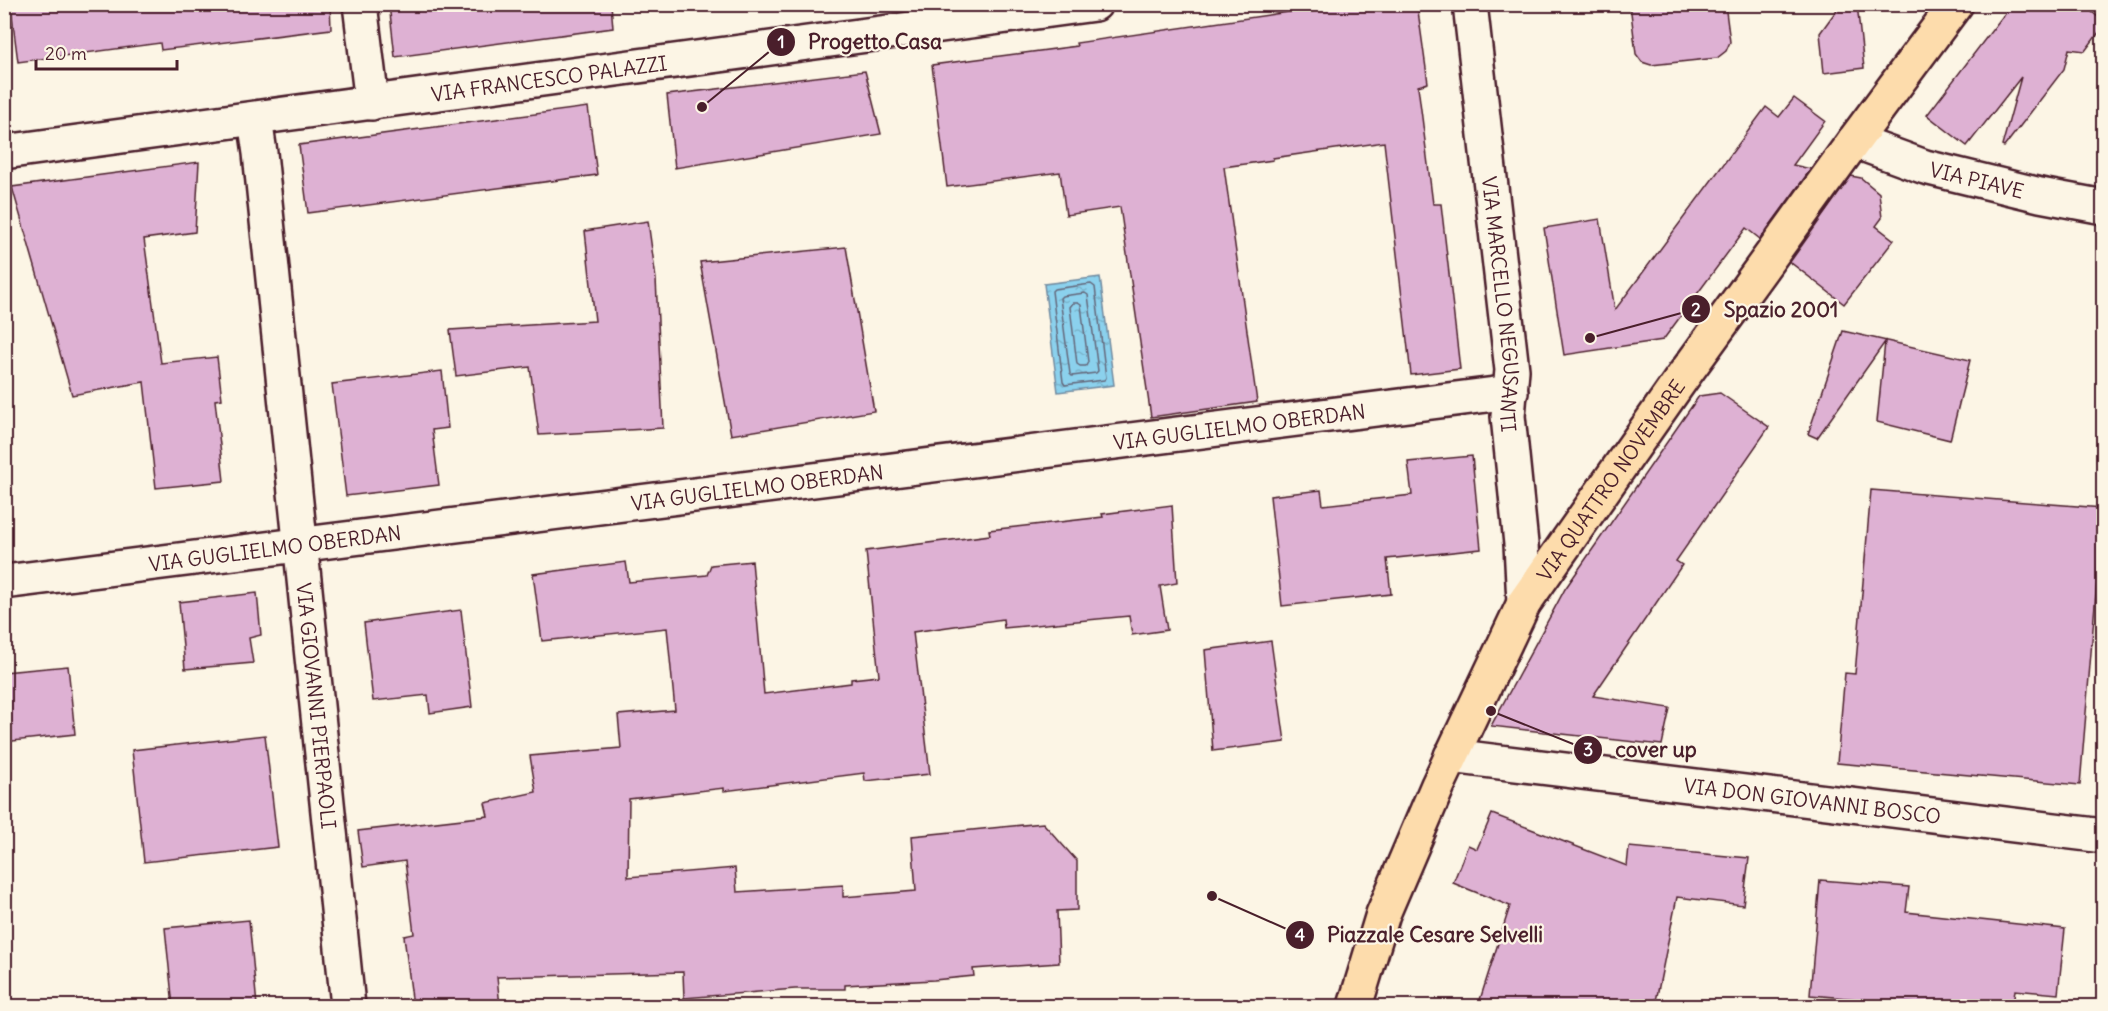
<svg xmlns="http://www.w3.org/2000/svg" width="2108" height="1011" viewBox="0 0 2108 1011" font-family="Delius,sans-serif">
<defs>
<pattern id="water-ripples" width="26" height="14" patternUnits="userSpaceOnUse" patternTransform="scale(1.5)"><rect width="26" height="14" fill="#8bd1ed"/><path d="M2 4q2-2 4 0t4 0M15 11q2-2 4 0t4 0" fill="none" stroke="#79b3cb"/></pattern>
</defs>
<rect width="100%" height="100%" fill="#fcf5e5"/>
<filter id="ink" filterUnits="userSpaceOnUse"><feTurbulence type="fractalNoise" baseFrequency=".0167" numOctaves="2"/><feDisplacementMap in="SourceGraphic" scale="12" xChannelSelector="R" yChannelSelector="G"/><feConvolveMatrix kernelMatrix="1 2 1 2 8 2 1 2 1" color-interpolation-filters="sRGB"/></filter>
<g filter="url(#ink)">
<polygon fill="url(#water-ripples)" stroke="#718a9f" stroke-width="1.5" points="1100,277 1114,385 1058,392 1044,284"/>
<g fill="none" stroke-linecap="round" stroke-linejoin="round">
<g stroke="#646679" stroke-width="1.5">
<polygon points="1091,284 1095,287 1106,378 1104,380 1065,385 1063,382 1052,291 1054,289"/>
<polygon points="1085,293 1088,295 1098,371 1096,373 1072,376 1070,374 1060,298 1062,296"/>
<polygon points="1073,303 1078,303 1081,305 1088,362 1086,366 1080,366 1077,364 1070,307"/>
</g>
</g>
<g fill="#deb1d3" stroke="#4a1f2b" stroke-width="1.5">
<polygon points="42,4 330,4 331,29 161,50 160,43 18,62 11,8"/>
<polygon points="389,4 611,4 613,28 395,57"/>
<polygon points="1344,4 1417,4 1428,83 1418,86 1433,204 1441,204 1460,369 1411,375 1384,142 1273,158 1273,160 1224,167 1257,402 1151,417 1120,207 1066,215 1060,172 947,187 932,65 1077,46 1076,43"/>
<polygon points="1630,4 1725,4 1730,42 1726,51 1717,58 1651,65 1642,62 1636,54"/>
<polygon points="1841,4 1857,4 1864,68 1824,73 1820,33"/>
<polygon points="2012,4 2082,4 2103,21 2103,27 2085,51 2069,49 2064,69 2004,147 2002,146 2021,77 1967,146 1927,115"/>
<polygon points="865,71 881,134 675,168 667,95"/>
<polygon points="1794,98 1825,121 1793,165 1811,169 1760,239 1746,228 1663,340 1564,355 1544,228 1600,219 1615,310 1766,107 1779,117"/>
<polygon points="588,107 597,175 308,213 299,145"/>
<polygon points="199,162 195,232 144,239 161,363 217,357 222,399 215,400 224,481 156,488 144,382 72,395 12,187"/>
<polygon points="1851,176 1861,178 1879,193 1882,218 1876,226 1894,240 1844,304 1790,262"/>
<polygon points="648,221 656,279 663,428 539,435 530,367 456,376 450,330 595,321 585,231"/>
<polygon points="846,247 874,411 731,435 700,262"/>
<polygon points="1843,331 1970,360 1950,440 1877,422 1885,342 1817,438 1808,434"/>
<polygon points="442,371 448,428 432,430 439,485 346,496 332,384"/>
<polygon points="1720,393 1769,427 1676,561 1682,565 1593,696 1670,708 1662,745 1491,726 1565,589 1699,396"/>
<polygon points="1472,456 1481,549 1387,559 1391,594 1282,606 1270,496 1321,490 1323,505 1412,495 1408,462"/>
<polygon points="1871,490 2103,508 2080,785 1837,763 1845,673 1855,674"/>
<polygon points="1172,505 1177,583 1160,586 1167,630 1132,635 1129,616 1004,628 1003,619 913,632 930,774 865,781 864,773 724,791 724,788 629,799 628,877 735,868 737,892 843,885 843,897 916,891 912,836 1043,823 1077,861 1077,910 1057,911 1059,963 973,969 974,976 934,980 845,985 845,989 795,989 684,998 683,972 497,977 500,1006 413,1006 404,936 414,934 405,861 363,867 358,831 488,816 485,803 536,792 530,756 621,748 618,715 675,710 667,628 542,641 533,574 626,562 629,582 707,575 711,565 752,561 764,694 851,683 851,679 879,676 866,551 990,535 989,530 1103,517 1102,514"/>
<polygon points="257,593 261,635 249,638 253,663 185,669 179,602"/>
<polygon points="461,610 472,707 430,713 428,695 373,701 364,623"/>
<polygon points="1271,641 1285,742 1213,751 1205,650"/>
<polygon points="68,666 75,734 4,742 4,672"/>
<polygon points="265,735 278,847 144,862 132,750"/>
<polygon points="1492,814 1627,866 1629,847 1749,858 1743,905 1677,897 1655,1006 1478,1006 1510,906 1453,883 1468,845 1477,849"/>
<polygon points="1820,880 1909,887 1906,912 2065,929 2058,994 2015,990 2013,1006 1943,1006 1810,995"/>
<polygon points="249,920 257,1006 173,1006 165,928"/>
</g>
<g fill="none" stroke-linecap="round" stroke-linejoin="round">
<defs>
<g id="street">
<polyline points="360,4 372,103"/>
<path id="s1" d="M1470,4L1512,370L1508,416L1521,544L1524,603"/>
<path id="s2" d="M255,119L260,153L348,1006"/>
<path id="s3" d="M1854,141L1925,167L2040,195L2104,207"/>
<path id="s4" d="M4,582L1511,392"/>
<path id="s5" d="M1451,756L2104,836"/>
</g>
<g id="secondary">
<path id="s6" d="M4,152L1095,4"/>
</g>
<g id="primary">
<path id="s7" d="M1355,1006L1383,914L1438,785L1524,603L1682,378L1854,141L1956,4"/>
</g>
</defs>
<use href="#street" stroke="#4a1f2b" stroke-width="38"/>
<use href="#secondary" stroke="#4a1f2b" stroke-width="38"/>
<use href="#primary" stroke="#4a1f2b" stroke-width="38"/>
<use href="#street" stroke="#fcf5e5" stroke-width="33"/>
<use href="#secondary" stroke="#fcf5e5" stroke-width="33"/>
<use href="#primary" stroke="#fddcac" stroke-width="33"/>
</g>
</g>
<g text-anchor="middle" dominant-baseline="central" stroke-width="4.5" stroke-linejoin="round" paint-order="stroke">
<g font-size="20" fill="#4a1f2b" stroke="#fcf5e5">
<text stroke="none"><textPath href="#s6" startOffset="550">VIA FRANCESCO PALAZZI</textPath></text>
<text stroke="none"><textPath href="#s3" startOffset="129">VIA PIAVE</textPath></text>
<text stroke="none"><textPath href="#s1" startOffset="302">VIA MARCELLO NEGUSANTI</textPath></text>
<text stroke="none"><textPath href="#s4" startOffset="1245">VIA GUGLIELMO OBERDAN</textPath></text>
<text stroke="none"><textPath href="#s7" startOffset="588">VIA QUATTRO NOVEMBRE</textPath></text>
<text stroke="none"><textPath href="#s4" startOffset="759">VIA GUGLIELMO OBERDAN</textPath></text>
<text stroke="none"><textPath href="#s4" startOffset="273">VIA GUGLIELMO OBERDAN</textPath></text>
<text stroke="none"><textPath href="#s2" startOffset="590">VIA GIOVANNI PIERPAOLI</textPath></text>
<text stroke="none"><textPath href="#s5" startOffset="364">VIA DON GIOVANNI BOSCO</textPath></text>
</g>
</g>
<path fill="none" stroke="#4a1f2b" stroke-width="2" d="M702 107L781 42M1590 338L1696 309M1491 711L1588 750M1212 896L1300 935"/>
<g fill="#4a1f2b" stroke="#fcf5e5" stroke-width="2">
<circle cx="702" cy="107" r="6"/>
<circle cx="1590" cy="338" r="6"/>
<circle cx="1491" cy="711" r="6"/>
<circle cx="1212" cy="896" r="6"/>
<circle cx="781" cy="42" r="15"/>
<circle cx="1696" cy="309" r="15"/>
<circle cx="1588" cy="750" r="15"/>
<circle cx="1300" cy="935" r="15"/>
</g>
<g font-size="18" text-anchor="middle" font-weight="bold" fill="#fff">
<text x="781" y="48">1</text>
<text x="1696" y="316">2</text>
<text x="1588" y="756">3</text>
<text x="1300" y="941">4</text>
</g>
<g font-size="21" text-anchor="middle" font-weight="bold" fill="#4a1f2b" stroke="#fcf5e5" stroke-width="4.5" stroke-linejoin="round" paint-order="stroke">
<text x="875" y="49">Progetto Casa</text>
<text x="1781" y="317">Spazio 2001</text>
<text x="1656" y="757">cover up</text>
<text x="1435" y="942">Piazzale Cesare Selvelli</text>
</g>
<rect width="2108" height="1011" fill="none" stroke="#fcf5e5" stroke-width="24"/>
<rect x="12" y="12" width="2084" height="987" fill="none" stroke="#4a1f2b" stroke-width="2" filter="url(#ink)"/>
<path d="M36 60v9h141v-9" fill="none" stroke="#4a1f2b" stroke-width="3"/>
<text x="45" y="60" font-size="18" fill="#4a1f2b" stroke="#fcf5e5" stroke-width="4.5" paint-order="stroke">20 m</text>
</svg>
